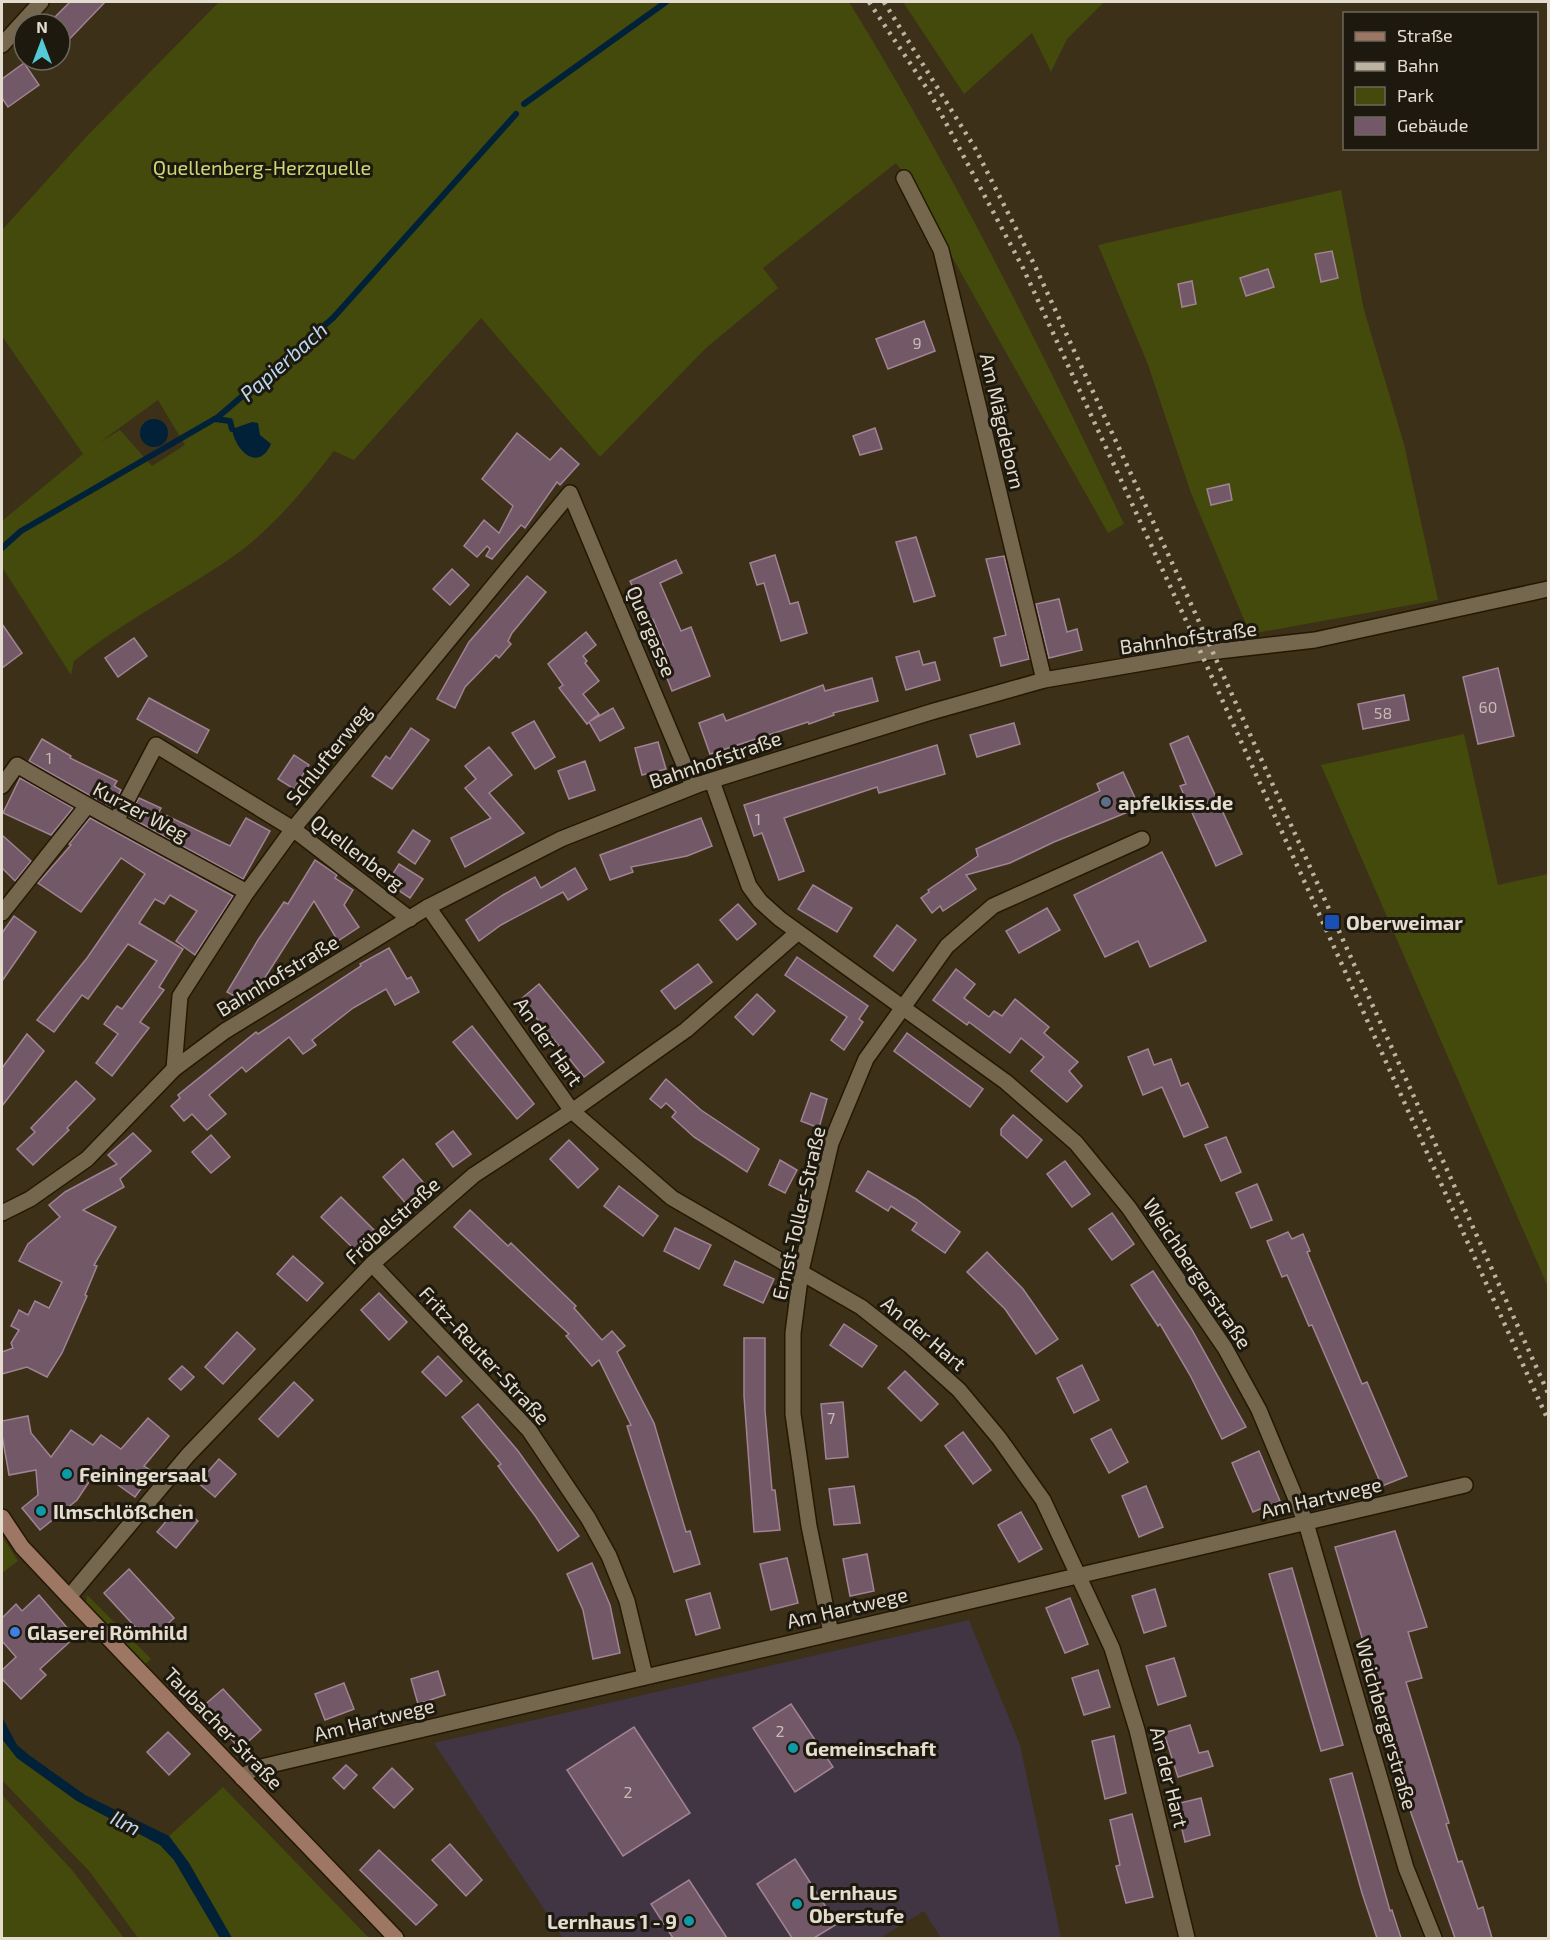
<svg xmlns="http://www.w3.org/2000/svg" width="1550" height="1940" viewBox="0 0 1550 1940" font-family="'Exo 2',sans-serif">
<rect width="100%" height="100%" fill="#3c3018"/>
<polygon fill="#413544" points="969,1620 1020,1745 1061,1938 941,1938 924,1911 880,1938 563,1938 434,1743"/>
<g fill="#434a0c" fill-rule="evenodd">
<path d="M219,2H849C952,169 1040,346 1124,524L1108,533L908,179L896,163L763,268L778,288L706,348L600,457L481,318L354,460L334,451C303,491 271,531 228,560C176,595 124,621 74,661L71,675L2,567V521L83,454L2,336V230L87,136ZM158,400L185,445L152,466L120,430L100,442Z"/>
<polygon points="903,2 1104,2 1067,39 1051,72 1032,33 964,94"/>
<polygon points="1341,190 1364,310 1404,444 1438,600 1250,634 1191,493 1147,362 1098,245"/>
<polygon points="1464,734 1498,885 1548,874 1548,1287 1321,765"/>
<polygon points="2,1536 18,1561 2,1573"/>
<polygon points="87,1595 151,1659 145,1664 86,1603"/>
<polygon points="2,1739 17,1758 77,1801 160,1845 174,1860 220,1938 138,1938 90,1872 2,1780"/>
<polygon points="223,1787 369,1938 232,1938 189,1863 169,1836"/>
<polygon points="2,1795 72,1870 124,1938 2,1938"/>
</g>
<g fill="#002138">
<circle cx="154" cy="433" r="14"/>
<path d="M252,422L258,423L260,435L271,444C258,473 235,450 232,429Z"/>
<polygon points="2,1717 17,1745 29,1755 85,1795 169,1836 189,1863 232,1938 220,1938 174,1860 160,1845 77,1801 17,1758 2,1739"/>
</g>
<g fill="none" stroke-linecap="round" stroke-linejoin="round">
<g stroke="#002138" stroke-width="6">
<polyline points="524,104 666,2"/>
<polyline points="215,419 230,421 232,429"/>
<polyline points="2,548 21,531 218,417 333,318 516,114"/>
</g>
</g>
<g fill="#735867" stroke="#a08394" stroke-width="1.5">
<polygon points="70,2 105,2 60,49 60,24 48,24"/>
<polygon points="24,63 39,85 8,107 2,98 2,79"/>
<polygon points="1332,251 1338,278 1321,282 1315,254"/>
<polygon points="1268,269 1274,287 1246,296 1240,278"/>
<polygon points="1192,281 1196,304 1182,307 1178,284"/>
<polygon points="924,321 935,351 888,369 876,339"/>
<polygon points="875,428 882,449 860,455 853,436"/>
<polygon points="517,433 550,460 561,448 579,464 560,485 557,482 525,528 521,525 492,559 486,556 490,549 487,546 477,557 464,546 484,520 499,533 513,506 482,479"/>
<polygon points="1229,484 1232,500 1211,505 1207,489"/>
<polygon points="916,537 935,596 914,602 896,542"/>
<polygon points="775,555 790,604 798,602 807,633 781,641 764,583 757,585 750,563"/>
<polygon points="1004,556 1029,659 1001,666 994,638 1006,635 986,559"/>
<polygon points="676,560 682,573 660,583 681,631 691,627 710,676 672,691 662,665 670,662 653,619 648,621 630,581"/>
<polygon points="452,569 469,585 450,605 433,589"/>
<polygon points="527,576 546,592 512,633 508,641 511,644 499,658 496,655 465,687 455,708 437,699 469,642"/>
<polygon points="1059,599 1067,632 1077,629 1082,650 1049,658 1036,604"/>
<polygon points="2,624 22,653 2,668"/>
<polygon points="586,632 596,645 583,656 587,661 585,663 599,681 583,694 599,714 590,721 613,708 624,728 600,741 589,722 587,724 559,688 563,685 548,664"/>
<polygon points="134,638 147,656 118,677 105,658"/>
<polygon points="919,651 923,665 935,662 940,680 906,690 896,657"/>
<polygon points="1498,668 1514,736 1478,744 1463,677"/>
<polygon points="872,678 878,701 833,713 834,715 809,724 808,722 710,754 699,723 723,714 726,721 823,685 825,691"/>
<polygon points="1404,695 1409,720 1363,729 1358,704"/>
<polygon points="149,698 209,730 197,753 137,719"/>
<polygon points="534,721 555,757 535,769 512,733"/>
<polygon points="1014,723 1020,744 977,757 970,735"/>
<polygon points="411,728 429,740 392,789 372,776 386,756 390,759"/>
<polygon points="1188,736 1242,854 1216,866 1180,786 1186,784 1170,744"/>
<polygon points="42,739 71,756 70,758 117,781 114,786 121,790 112,808 29,761"/>
<polygon points="658,742 666,769 642,775 635,748"/>
<polygon points="937,745 945,774 879,793 877,787 784,818 804,871 779,880 762,833 754,836 744,805"/>
<polygon points="489,747 512,775 489,793 524,833 465,867 451,838 491,818 465,788 476,779 465,766"/>
<polygon points="294,755 309,765 294,789 278,779"/>
<polygon points="585,761 595,790 569,799 558,771"/>
<polygon points="1123,772 1135,798 1124,803 1128,812 1054,842 1010,863 966,875 976,889 943,911 940,906 932,913 921,898 929,892 928,890 978,856 976,849 1100,791 1097,784"/>
<polygon points="20,778 73,808 51,835 3,813"/>
<polygon points="139,798 161,808 159,812 230,846 246,818 270,831 243,879 129,817"/>
<polygon points="90,818 233,896 195,955 176,941 197,911 170,895 164,904 155,899 139,923 183,949 159,987 164,990 140,1022 149,1028 112,1076 96,1063 118,1034 104,1024 117,1006 122,1009 157,961 128,944 88,999 82,995 54,1032 37,1020 87,958 145,874 121,858 81,912 38,883 71,845 69,844"/>
<polygon points="701,818 712,846 687,856 631,867 633,872 610,880 600,855"/>
<polygon points="413,830 430,841 415,864 398,852"/>
<polygon points="2,835 31,861 15,881 2,868"/>
<polygon points="1162,852 1206,941 1150,967 1138,941 1105,957 1074,895"/>
<polygon points="315,860 337,875 335,878 353,890 344,905 359,927 338,941 314,901 248,1004 227,992 258,940 284,902 288,904"/>
<polygon points="399,864 423,879 410,898 387,883"/>
<polygon points="575,868 587,889 568,900 563,892 501,925 479,941 466,920 503,895 535,877 541,888"/>
<polygon points="813,885 852,908 837,932 798,909"/>
<polygon points="738,904 756,924 737,940 720,920"/>
<polygon points="1047,908 1060,930 1019,953 1006,931"/>
<polygon points="14,916 36,932 2,981 2,933"/>
<polygon points="897,925 916,940 893,971 874,956"/>
<polygon points="389,948 407,979 411,977 419,992 395,1005 386,989 353,1008 312,1040 316,1045 303,1054 289,1037 246,1072 242,1067 209,1095 226,1114 207,1130 192,1114 184,1121 171,1106 180,1098 178,1095 256,1032 258,1034 361,966 360,964"/>
<polygon points="797,957 868,1006 859,1019 863,1022 844,1050 831,1040 847,1017 785,975"/>
<polygon points="698,964 712,982 675,1009 661,991"/>
<polygon points="956,969 975,984 964,998 989,1017 994,1011 1002,1016 1015,999 1049,1027 1044,1033 1078,1062 1069,1071 1082,1086 1067,1102 1031,1071 1044,1057 1021,1038 1010,1053 969,1022 967,1025 933,1000"/>
<polygon points="539,984 604,1062 584,1077 521,999"/>
<polygon points="757,994 775,1011 753,1035 735,1017"/>
<polygon points="472,1026 534,1104 517,1119 453,1042"/>
<polygon points="907,1033 983,1089 970,1107 894,1051"/>
<polygon points="27,1034 44,1051 2,1106 2,1068"/>
<polygon points="1148,1049 1154,1065 1171,1059 1181,1086 1188,1083 1208,1127 1184,1137 1162,1087 1143,1095 1128,1057"/>
<polygon points="666,1079 701,1110 759,1149 747,1172 694,1137 672,1117 676,1112 666,1103 661,1108 650,1099"/>
<polygon points="76,1081 95,1099 67,1128 69,1130 33,1165 17,1149 35,1132 31,1128"/>
<polygon points="811,1093 827,1099 819,1128 801,1121"/>
<polygon points="1013,1115 1042,1140 1027,1158 1001,1135 1001,1129"/>
<polygon points="453,1131 471,1154 453,1167 436,1144"/>
<polygon points="133,1133 151,1151 120,1179 124,1187 83,1210 116,1227 94,1265 97,1266 85,1295 87,1296 62,1353 47,1377 27,1367 2,1374 2,1352 13,1348 11,1343 19,1330 11,1326 19,1310 28,1315 35,1301 49,1308 62,1282 19,1261 28,1244 60,1217 49,1205 65,1192 117,1164 108,1155"/>
<polygon points="211,1135 230,1157 211,1173 192,1152"/>
<polygon points="1226,1137 1241,1172 1221,1181 1205,1145"/>
<polygon points="569,1140 598,1169 578,1188 550,1159"/>
<polygon points="403,1159 428,1188 408,1206 383,1177"/>
<polygon points="780,1160 797,1170 785,1193 769,1185"/>
<polygon points="1065,1161 1090,1194 1072,1207 1047,1174"/>
<polygon points="868,1171 916,1199 960,1232 945,1253 912,1230 917,1223 891,1206 888,1211 856,1191"/>
<polygon points="1257,1184 1272,1220 1251,1228 1236,1193"/>
<polygon points="619,1186 658,1216 643,1236 604,1206"/>
<polygon points="341,1197 374,1230 355,1250 321,1217"/>
<polygon points="470,1210 508,1246 511,1243 576,1306 574,1308 602,1340 612,1331 625,1346 617,1352 654,1423 686,1532 690,1531 700,1564 674,1572 627,1426 631,1425 599,1360 592,1366 566,1336 569,1334 454,1227"/>
<polygon points="1112,1213 1134,1244 1112,1260 1089,1229"/>
<polygon points="675,1228 711,1245 699,1269 664,1251"/>
<polygon points="1288,1232 1292,1239 1303,1234 1310,1251 1307,1252 1362,1384 1367,1382 1407,1476 1382,1486 1312,1325 1309,1326 1287,1275 1282,1277 1267,1241"/>
<polygon points="987,1252 1023,1289 1058,1339 1036,1354 1005,1309 967,1272"/>
<polygon points="293,1256 323,1283 307,1301 277,1274"/>
<polygon points="735,1261 774,1279 763,1303 724,1285"/>
<polygon points="1153,1271 1192,1330 1246,1427 1222,1439 1190,1375 1160,1324 1158,1326 1131,1285"/>
<polygon points="379,1293 407,1322 389,1340 361,1310"/>
<polygon points="844,1324 877,1346 862,1367 830,1345"/>
<polygon points="237,1332 255,1349 223,1384 205,1367"/>
<polygon points="744,1338 765,1338 765,1411 772,1490 775,1490 780,1530 754,1532 744,1396"/>
<polygon points="438,1356 462,1381 446,1396 422,1372"/>
<polygon points="1082,1365 1099,1400 1074,1413 1057,1378"/>
<polygon points="182,1366 194,1377 181,1390 169,1379"/>
<polygon points="905,1371 938,1404 921,1421 888,1388"/>
<polygon points="294,1382 313,1400 278,1437 259,1419"/>
<polygon points="843,1402 848,1457 826,1459 821,1404"/>
<polygon points="478,1404 518,1451 579,1536 558,1551 536,1517 498,1466 501,1464 462,1417"/>
<polygon points="28,1416 31,1433 51,1457 71,1430 93,1445 101,1435 121,1449 148,1418 169,1436 144,1466 153,1472 135,1497 97,1470 77,1500 40,1530 22,1508 38,1495 36,1470 9,1475 2,1435 2,1421"/>
<polygon points="1111,1429 1128,1462 1109,1473 1091,1439"/>
<polygon points="963,1432 991,1470 973,1484 945,1446"/>
<polygon points="1259,1451 1280,1501 1253,1512 1232,1463"/>
<polygon points="219,1459 236,1474 215,1497 198,1483"/>
<polygon points="854,1486 860,1523 834,1525 829,1489"/>
<polygon points="1146,1486 1163,1527 1139,1537 1122,1496"/>
<polygon points="180,1505 198,1521 176,1548 157,1532"/>
<polygon points="1021,1512 1042,1549 1019,1562 998,1525"/>
<polygon points="1395,1531 1427,1627 1408,1632 1422,1678 1406,1682 1449,1823 1446,1824 1458,1862 1462,1861 1478,1909 1483,1907 1492,1938 1455,1938 1411,1813 1402,1783 1405,1782 1335,1547"/>
<polygon points="867,1554 874,1591 850,1596 843,1559"/>
<polygon points="787,1558 798,1603 771,1610 760,1564"/>
<polygon points="592,1563 610,1605 620,1653 593,1659 583,1610 567,1574"/>
<polygon points="1292,1568 1343,1745 1321,1751 1269,1574"/>
<polygon points="129,1569 174,1618 149,1642 104,1593"/>
<polygon points="1155,1589 1166,1626 1144,1633 1132,1596"/>
<polygon points="710,1593 720,1628 696,1635 686,1600"/>
<polygon points="39,1595 75,1637 40,1669 46,1675 21,1699 2,1679 2,1670 16,1657 2,1641 2,1618 16,1604 22,1611"/>
<polygon points="1070,1598 1088,1644 1065,1653 1046,1608"/>
<polygon points="1174,1658 1186,1696 1158,1705 1146,1666"/>
<polygon points="1098,1670 1110,1707 1084,1715 1072,1678"/>
<polygon points="438,1671 445,1695 418,1704 411,1679"/>
<polygon points="344,1683 354,1709 325,1720 315,1694"/>
<polygon points="223,1689 261,1730 240,1749 202,1707"/>
<polygon points="791,1704 833,1767 795,1792 753,1728"/>
<polygon points="1190,1725 1199,1753 1208,1751 1213,1766 1178,1777 1164,1733"/>
<polygon points="634,1727 690,1813 623,1856 567,1770"/>
<polygon points="168,1732 190,1754 169,1775 147,1752"/>
<polygon points="1114,1736 1126,1793 1105,1799 1092,1741"/>
<polygon points="346,1765 357,1775 344,1789 333,1778"/>
<polygon points="392,1768 413,1789 394,1808 373,1788"/>
<polygon points="1352,1773 1390,1911 1392,1910 1401,1938 1377,1938 1362,1893 1330,1779"/>
<polygon points="1201,1798 1210,1835 1185,1842 1176,1804"/>
<polygon points="1132,1814 1153,1897 1126,1903 1116,1866 1120,1865 1110,1820"/>
<polygon points="450,1844 482,1880 466,1896 432,1860"/>
<polygon points="379,1850 437,1905 416,1925 360,1870"/>
<polygon points="795,1859 837,1924 814,1938 792,1938 757,1884"/>
<polygon points="689,1880 727,1938 673,1938 651,1904"/>
</g>
<g fill="none" stroke-linecap="round" stroke-linejoin="round">
<defs>
<g id="street">
<polyline points="2,45 41,2"/>
<polyline points="904,178 941,250 1044,680"/>
<polyline points="712,781 749,886 760,901 780,919 1006,1082 1076,1143 1129,1208 1225,1348 1259,1410 1306,1523 1406,1868 1434,1938"/>
<path d="M2,786L17,765C93,810 170,850 247,892"/>
<polyline points="117,819 156,745 293,829 410,919"/>
<polyline points="428,907 572,1111 672,1198 861,1307 909,1345 959,1390 999,1438 1043,1500 1112,1648 1137,1730 1187,1938"/>
<polyline points="2,913 87,806"/>
<polyline points="174,1069 180,996 247,892 293,829 570,493 693,786"/>
<polyline points="2,1213 30,1199 87,1159 174,1069 225,1031 428,907 561,839 700,784 931,712 1044,680 1201,653 1315,640 1548,589"/>
<polyline points="372,1264 529,1430 588,1518 609,1556 627,1601 645,1676"/>
<polyline points="69,1597 188,1455 372,1264 474,1175 572,1111 686,1030 797,933"/>
<polyline points="831,1633 809,1526 793,1414 793,1333 801,1271 831,1143 866,1059 947,946 993,906 1142,839"/>
<polyline points="242,1778 253,1769 1465,1485"/>
</g>
<polyline id="secondary" points="2,1517 22,1547 69,1597 396,1938"/>
</defs>
<use href="#street" stroke="#231801" stroke-width="18"/>
<use href="#secondary" stroke="#231801" stroke-width="18"/>
<use href="#street" stroke="#74674d" stroke-width="15"/>
<use href="#secondary" stroke="#9d7664" stroke-width="15"/>
<g stroke="#bcb3a2" stroke-width="4.5" stroke-dasharray="3 6" stroke-linecap="butt">
<polyline points="869,2 930,93 1023,268 1201,653 1548,1420"/>
<polyline points="884,2 975,148 1034,264 1186,593 1548,1393"/>
</g>
</g>
<circle fill="#5c6f8a" stroke="#1e190e" stroke-width="2" cx="1106" cy="802" r="6"/>
<rect fill="#1a4fb4" stroke="#1e190e" stroke-width="2" x="1324" y="914" width="16" height="16" rx="3"/>
<g fill="#0f9aa8" stroke="#1e190e" stroke-width="2">
<circle cx="67" cy="1474" r="6"/>
<circle cx="41" cy="1511" r="6"/>
<circle cx="793" cy="1748" r="6"/>
<circle cx="797" cy="1904" r="6"/>
<circle cx="689" cy="1921" r="6"/>
</g>
<circle fill="#3f7fe0" stroke="#1e190e" stroke-width="2" cx="15" cy="1632" r="6"/>
<g text-anchor="middle" dominant-baseline="central" stroke-width="6" stroke-linejoin="round" paint-order="stroke">
<g font-size="16" fill="#c8bbb4">
<text x="917" y="342">9</text>
<text x="1488" y="706">60</text>
<text x="1383" y="712">58</text>
<text x="49" y="757">1</text>
<text x="758" y="818">1</text>
<text x="831" y="1417">7</text>
<text x="780" y="1730">2</text>
<text x="628" y="1791">2</text>
</g>
<g font-size="20" fill="#cad874" stroke="#1e190e">
<text x="262" y="167">Quellenberg-Herzquelle</text>
</g>
<g font-size="20" fill="#e4dcce" stroke="#1e190e">
<text transform="translate(1003 421) rotate(77)">Am Mägdeborn</text>
<text transform="translate(652 631) rotate(67)">Quergasse</text>
<text transform="translate(1188 637) rotate(-8)">Bahnhofstraße</text>
<text transform="translate(328 754) rotate(-51)">Schlufterweg</text>
<text transform="translate(715 759) rotate(-19)">Bahnhofstraße</text>
<text transform="translate(141 811) rotate(28)">Kurzer Weg</text>
<text transform="translate(358 852) rotate(37)">Quellenberg</text>
<text transform="translate(277 975) rotate(-31)">Bahnhofstraße</text>
<text transform="translate(549 1041) rotate(55)">An der Hart</text>
<text transform="translate(798 1213) rotate(-77)">Ernst-Toller-Straße</text>
<text transform="translate(392 1220) rotate(-42)">Fröbelstraße</text>
<text transform="translate(1198 1273) rotate(56)">Weichbergerstraße</text>
<text transform="translate(924 1333) rotate(40)">An der Hart</text>
<text transform="translate(485 1355) rotate(47)">Fritz-Reuter-Straße</text>
<text transform="translate(1321 1497) rotate(-13)">Am Hartwege</text>
<text transform="translate(847 1607) rotate(-13)">Am Hartwege</text>
<text transform="translate(374 1719) rotate(-14)">Am Hartwege</text>
<text transform="translate(1387 1724) rotate(74)">Weichbergerstraße</text>
<text transform="translate(224 1728) rotate(46)">Taubacher Straße</text>
<text transform="translate(1170 1777) rotate(76)">An der Hart</text>
</g>
<g font-size="20" font-weight="bold" fill="#e4dcce" stroke="#1e190e" text-anchor="start">
<text x="1118" y="802">apfelkiss.de</text>
<text x="1346" y="922">Oberweimar</text>
<text x="79" y="1474">Feiningersaal</text>
<text x="53" y="1511">Ilmschlößchen</text>
<text x="27" y="1632">Glaserei Römhild</text>
<text x="805" y="1748">Gemeinschaft</text>
<text x="809" y="1892">Lernhaus<tspan x="809" dy="23">Oberstufe</tspan></text>
<text x="677" y="1921" text-anchor="end">Lernhaus 1 - 9</text>
</g>
<g font-size="21" font-style="italic" fill="#b8d9f3" stroke="#1e190e">
<text transform="translate(283 361) rotate(-41)">Papierbach</text>
<text transform="translate(126 1822) rotate(27)">Ilm</text>
</g>
</g>
<rect width="1550" height="1940" fill="none" stroke="#e4dcce" stroke-width="6"/>
<rect x="1343" y="12" width="195" height="138" fill="#1e190e" stroke="#6d675b" stroke-width="1.5"/>
<rect x="1355" y="32" width="30" height="9" fill="#9d7664" stroke="#6d675b" stroke-width="1.5"/>
<text x="1397" y="42" font-size="18" fill="#e4dcce">Straße</text>
<rect x="1355" y="62" width="30" height="9" fill="#bcb3a2" stroke="#6d675b" stroke-width="1.5"/>
<text x="1397" y="72" font-size="18" fill="#e4dcce">Bahn</text>
<rect x="1355" y="87" width="30" height="18" fill="#434a0c" stroke="#6d675b" stroke-width="1.5"/>
<text x="1397" y="102" font-size="18" fill="#e4dcce">Park</text>
<rect x="1355" y="117" width="30" height="18" fill="#735867" stroke="#6d675b" stroke-width="1.5"/>
<text x="1397" y="132" font-size="18" fill="#e4dcce">Gebäude</text>
<g transform="translate(42 42)"><circle r="28" fill="#1e190e" stroke="#6d675b" stroke-width="1.5"/>
<path d="M0-4.5L10 22L0 15L-10 22Z" fill="#52cbd7"/>
<text y="-9" font-size="16" font-weight="bold" text-anchor="middle" fill="#e4dcce">N</text>
</g>
</svg>
